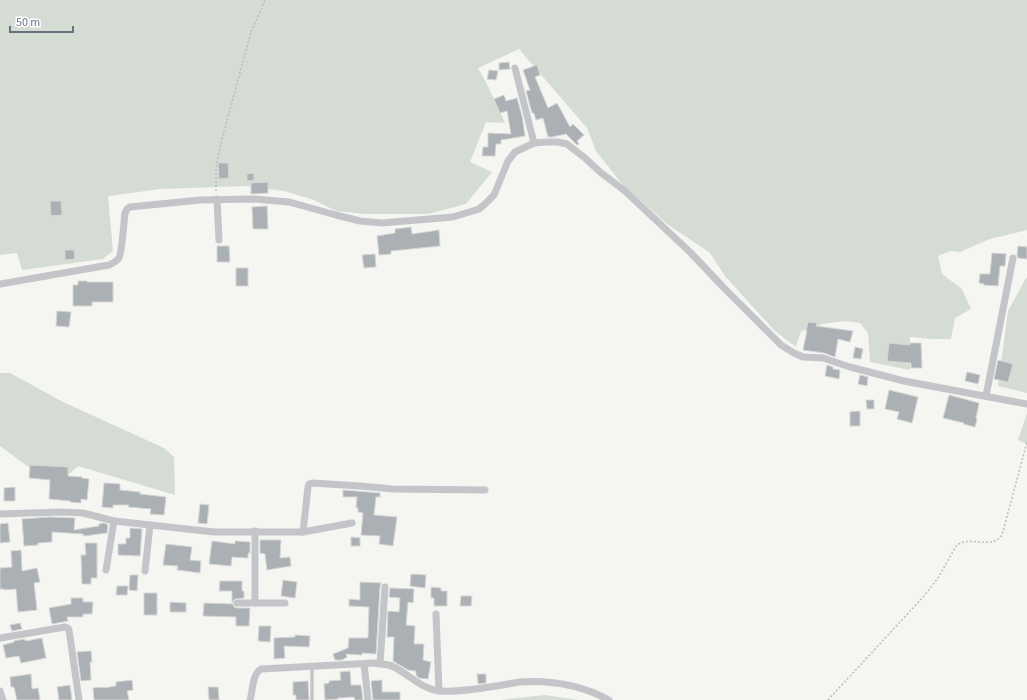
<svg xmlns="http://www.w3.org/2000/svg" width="1027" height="700" viewBox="0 0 1027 700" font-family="'Source Sans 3',sans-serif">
<rect width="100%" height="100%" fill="#f5f5f2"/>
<g fill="#d5dcd3">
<polygon points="0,0 1027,0 1027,230 990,239 960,252 951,251 938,256 942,274 962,289 971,309 955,318 951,339 932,339 910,337 910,370 870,362 868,333 860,323 844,321 823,324 801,331 796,347 775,331 725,276 710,253 667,224 622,184 596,151 587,128 519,49 478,68 487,84 505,123 486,122 470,162 492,172 466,204 428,214 365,214 336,211 314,200 284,191 246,186 161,189 108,196 113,251 103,259 22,270 17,253 0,255"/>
<polygon points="1026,278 1027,278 1027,393 998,386 1008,311"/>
<polygon points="0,373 10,373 63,402 164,448 174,457 175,495 78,466 69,474 30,468 0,446"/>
<polygon points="1027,413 1027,444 1018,440"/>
<polygon points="545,695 578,700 500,700"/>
</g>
<g fill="#abb0b5" stroke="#d6d6d5">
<polygon points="509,62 510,69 499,70 499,63"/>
<polygon points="537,65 540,75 535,77 548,108 557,103 570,127 573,124 584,135 577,141 579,144 577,145 566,134 552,137 548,137 543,118 536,120 534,113 532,113 526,91 530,90 523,70"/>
<polygon points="489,70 498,71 496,80 487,79"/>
<polygon points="504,95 506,101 517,98 522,116 525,136 501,140 501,144 496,144 495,156 482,156 483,147 488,147 488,133 511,134 507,111 500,113 494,99"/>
<polygon points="218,163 228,163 229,178 219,179"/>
<polygon points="254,173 254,180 247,181 247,174"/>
<polygon points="268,182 268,193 251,194 251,183"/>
<polygon points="50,201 61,201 62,215 51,216"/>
<polygon points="267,206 268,229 253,229 252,207"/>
<polygon points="411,227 412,234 439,230 440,246 391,251 391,254 379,255 377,236 395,233 395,229"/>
<polygon points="217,246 229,246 230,262 217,262"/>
<polygon points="1018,246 1027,247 1027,259 1018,258 1017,255"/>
<polygon points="65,250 74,250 75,259 65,260"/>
<polygon points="992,253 1006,254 1005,266 1000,266 998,286 984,285 984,284 979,283 980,274 990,274"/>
<polygon points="375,254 376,267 364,268 362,255"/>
<rect x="236" y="268" width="12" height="18"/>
<polygon points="78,281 87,281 87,282 113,282 113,302 92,302 92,306 73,306 73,285 78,285"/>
<polygon points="57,311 71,312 69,327 56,326"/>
<polygon points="808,322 817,323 816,326 853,331 850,342 838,339 835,357 824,353 803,350 807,331 806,331"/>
<polygon points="889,343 910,345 910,343 921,343 922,368 911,368 911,363 887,361"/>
<polygon points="855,347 863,349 861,359 853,358"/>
<polygon points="998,360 1013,364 1008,382 994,379"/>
<polygon points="827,365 833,367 833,369 840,370 839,379 825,376"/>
<polygon points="967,372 980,375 978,384 965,381"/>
<polygon points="860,375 868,377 867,386 858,384"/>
<polygon points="889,390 918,397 912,423 897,419 899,412 885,409"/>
<polygon points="949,395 979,403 976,418 977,419 975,427 963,424 964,423 943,418"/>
<polygon points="866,400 874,400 874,409 867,409"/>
<polygon points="860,411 860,426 850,426 850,412"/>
<polygon points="30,465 68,467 68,476 82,477 82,478 89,479 87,500 81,499 81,503 70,502 70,501 49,499 50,480 29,478"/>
<polygon points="104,483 120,484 120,490 140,492 140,494 166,497 164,515 150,514 151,509 128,507 129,505 113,505 113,508 102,507"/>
<polygon points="15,487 15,501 4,501 4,488"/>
<polygon points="343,490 380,493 380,497 376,497 374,515 397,517 393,546 379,544 380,536 361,535 363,513 358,512 358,508 356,508 357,497 343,497"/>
<polygon points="200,504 209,505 207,524 198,523"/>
<polygon points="50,517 75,518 74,530 99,526 99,524 104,523 108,525 107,533 84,536 83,534 52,532 52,542 38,543 38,545 24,546 22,519"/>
<polygon points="8,523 10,542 0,543 0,524"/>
<polygon points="130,528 142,529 140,556 118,555 118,544 126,544 126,538 130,538"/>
<polygon points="351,537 360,538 360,546 351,546"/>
<polygon points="260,540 281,540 280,558 290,557 291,566 267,570 265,554 260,553"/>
<polygon points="212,541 235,544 235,541 250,542 250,553 248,553 248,558 232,557 231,566 209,564"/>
<polygon points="85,543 97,543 97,578 91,578 91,584 82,584 81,555 86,555"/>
<polygon points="166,544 192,547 190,560 201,561 200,573 177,570 178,566 163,565"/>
<polygon points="21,550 22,571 37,568 40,582 34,583 37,610 18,612 16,589 4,590 4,589 0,589 0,568 12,567 11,551"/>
<polygon points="411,574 426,575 425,588 410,586"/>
<polygon points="130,575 138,575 137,591 129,590"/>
<polygon points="283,580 297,582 295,598 281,596"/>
<polygon points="220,581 242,581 242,591 244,591 244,598 235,599 233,601 232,603 234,607 237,608 250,608 249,626 236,626 236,617 203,616 204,603 232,604 232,591 219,591"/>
<polygon points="360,582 381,583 380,587 376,654 362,653 362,655 346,654 347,657 342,660 335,660 333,654 348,648 349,638 368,638 369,607 349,606 349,599 360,600"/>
<polygon points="117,586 128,586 127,595 116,595"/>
<polygon points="431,587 441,588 441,591 447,591 447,606 434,606 434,598 431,598"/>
<polygon points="390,588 414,589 413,603 408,602 406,625 415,626 414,644 424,644 423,660 431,662 428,679 419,678 416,675 416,671 408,670 393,661 394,637 387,637 388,611 399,612 400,598 389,597"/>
<rect x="144" y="593" width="13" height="22"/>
<polygon points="461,596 472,596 471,606 460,606"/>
<polygon points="71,598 83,598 83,602 93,602 92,614 83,614 83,617 67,617 68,621 52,624 49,608 71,604"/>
<polygon points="170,602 186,603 186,612 170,612"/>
<polygon points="20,623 22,629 12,631 10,625"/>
<polygon points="259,626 271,626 270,642 258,641"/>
<polygon points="295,635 310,636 309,647 284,646 285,658 274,659 274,638 295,637"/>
<polygon points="42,638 46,658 21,663 19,656 6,658 3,645 14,642 14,641 24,639 24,640 26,640 26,641"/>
<polygon points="91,651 92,662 90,662 91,680 81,681 77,652"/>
<polygon points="350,671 351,685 361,685 363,700 355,700 354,697 338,698 338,699 325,700 324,684 329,683 329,681 341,680 340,672"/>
<polygon points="31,674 32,689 38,688 40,700 17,700 14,687 11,687 10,677"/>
<polygon points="477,674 486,674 486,683 478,684"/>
<polygon points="132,680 133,690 127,691 129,700 94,700 93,688 103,687 103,688 116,686 116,682"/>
<polygon points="382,680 382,692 400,692 400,700 373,700 371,681"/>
<polygon points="308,681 309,700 296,700 296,695 293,695 293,682"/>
<polygon points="70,685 72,700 59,700 57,687"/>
<polygon points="208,687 218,687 219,700 209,700"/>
</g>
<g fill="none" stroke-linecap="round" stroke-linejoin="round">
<g stroke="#babcbe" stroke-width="1.5" stroke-dasharray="2 2" stroke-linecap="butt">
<polyline points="216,191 216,168 222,139 251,32 265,0"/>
<path d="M828,700L924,596L938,578L956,546C969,534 991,551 1002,535L1027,442"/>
</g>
<polyline stroke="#c3c5c9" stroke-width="3.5" points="312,666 312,700"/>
<g stroke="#c3c5c9" stroke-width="7">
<polyline points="515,68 534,143"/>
<polyline points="217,199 219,240"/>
<path d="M0,284L109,265C113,263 116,262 119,258C122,252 124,221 125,213L127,209L130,207L200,200L253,199L289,202L336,215L360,221L382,223L453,217L479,209L486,203L494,195L508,161L515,152L534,143L547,142H558L567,144L585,158L600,172L625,191L691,253L724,288L781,345L794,353L803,357L823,358L850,367L904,381L1027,404"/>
<polyline points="986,396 1013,258"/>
<polyline points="0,514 61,512 83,513 114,521 214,532 303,532 308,487 309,484 312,483 360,486 393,489 485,490"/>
<polyline points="303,532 352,523"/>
<polyline points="106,570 114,521"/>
<polyline points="145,571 150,525"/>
<polyline points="237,603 285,603"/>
<polyline points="255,603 255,531"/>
<polyline points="436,614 439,691"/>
<polyline points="0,638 65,627 68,628 69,630 79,700"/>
<polyline points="364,664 368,700"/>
<polyline points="380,664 385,587"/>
<polyline points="0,691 3,700"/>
<path d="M250,700C253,691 252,674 261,669L374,663C380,664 387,664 392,666C409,674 422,690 441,691C459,692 478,689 496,686C504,685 512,683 520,682C552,680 581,685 609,700"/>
</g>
</g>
<path d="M10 26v6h63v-6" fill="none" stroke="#677180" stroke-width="2"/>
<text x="16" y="26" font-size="12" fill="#677180" stroke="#ffffff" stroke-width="3" paint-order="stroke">50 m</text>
</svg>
